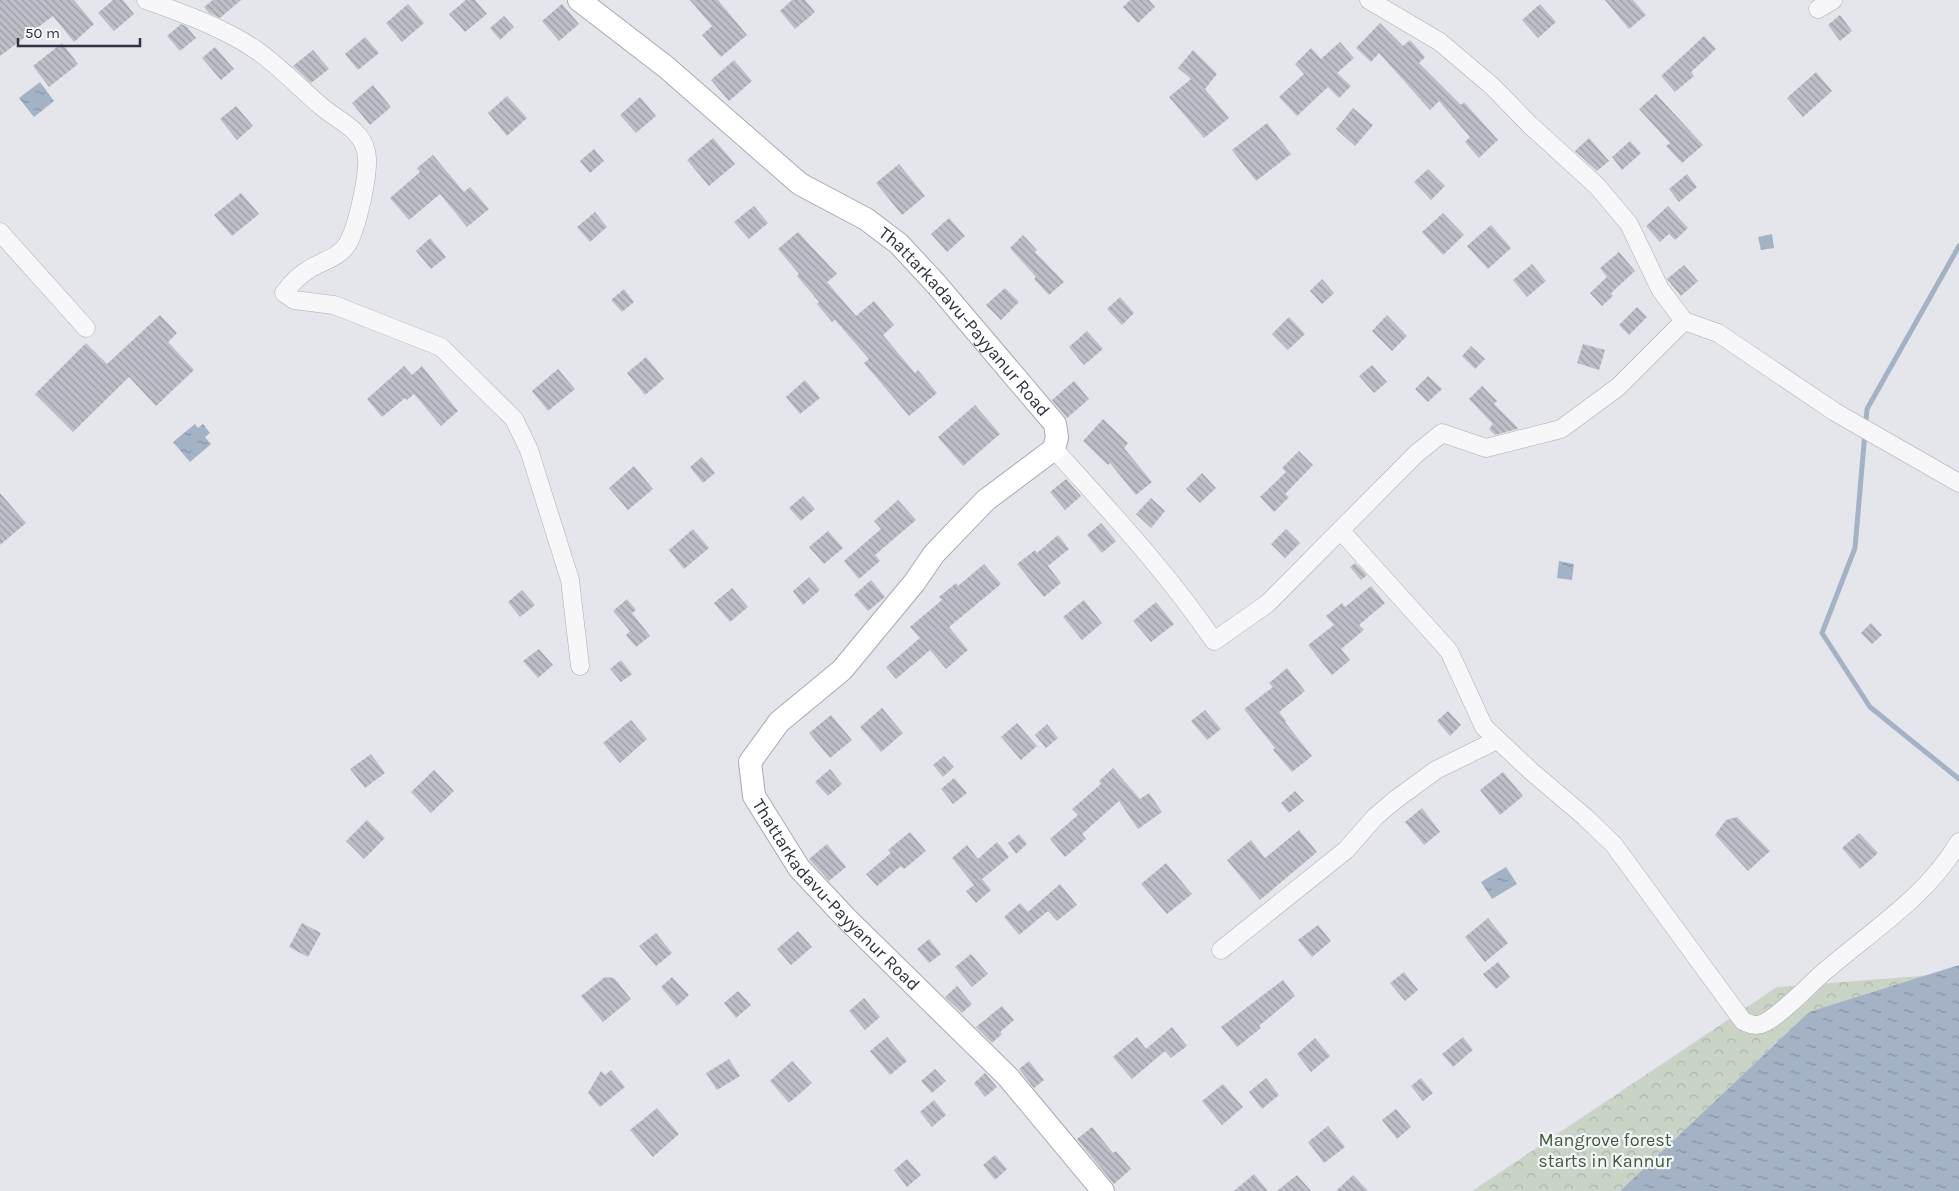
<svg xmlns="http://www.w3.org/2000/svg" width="1959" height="1191" viewBox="0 0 1959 1191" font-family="Karla,sans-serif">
<defs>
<pattern id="forest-crowns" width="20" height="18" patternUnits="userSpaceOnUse" patternTransform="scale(1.25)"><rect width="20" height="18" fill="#c9d3c6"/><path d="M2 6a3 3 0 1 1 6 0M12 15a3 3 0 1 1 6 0" fill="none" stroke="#adb6ab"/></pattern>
<pattern id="water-ripples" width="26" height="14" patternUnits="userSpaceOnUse" patternTransform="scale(1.25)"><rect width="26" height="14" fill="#a4b2c6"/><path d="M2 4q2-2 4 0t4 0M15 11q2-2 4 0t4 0" fill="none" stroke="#8691a2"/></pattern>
<pattern id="building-back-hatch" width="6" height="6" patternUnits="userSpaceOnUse" patternTransform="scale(1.25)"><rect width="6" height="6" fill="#bcbfc7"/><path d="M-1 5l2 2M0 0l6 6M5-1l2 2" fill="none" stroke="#999ca3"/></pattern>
</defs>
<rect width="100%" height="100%" fill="#e4e6eb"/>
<polygon fill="url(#forest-crowns)" points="1959,973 1809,1012 1620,1191 1472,1191 1777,987"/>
<g fill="url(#water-ripples)">
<polygon points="40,82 54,101 34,117 19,98"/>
<polygon points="1772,234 1774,248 1761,250 1758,237"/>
<polygon points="195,424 198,428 203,424 210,433 205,437 211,444 190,462 173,442"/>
<polygon points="1559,561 1574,564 1572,580 1557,578"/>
<polygon points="1506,867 1517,884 1492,899 1481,882"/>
<polygon points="1959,965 1959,1191 1620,1191 1809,1012"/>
</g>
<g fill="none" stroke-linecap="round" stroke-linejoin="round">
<polyline stroke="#a4b2c6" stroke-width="5" points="1959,246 1867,409 1855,548 1822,633 1870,707 1959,779"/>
</g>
<g fill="url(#building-back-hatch)">
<polygon points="0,0 74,0 94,24 74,42 53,16 0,56"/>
<polygon points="113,0 123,0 134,14 114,31 98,13"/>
<polygon points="213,0 241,0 220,18 209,13 204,7"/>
<polygon points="466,0 475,0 487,14 465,32 449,14"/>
<polygon points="690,0 718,0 747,35 721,57 702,35 712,26"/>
<polygon points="792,0 805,0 815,12 795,29 780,11"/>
<polygon points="1130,0 1149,0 1155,7 1138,23 1123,7"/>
<polygon points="1605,0 1633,0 1646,15 1629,29"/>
<polygon points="408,4 424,23 402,42 386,23"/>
<polygon points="562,4 579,24 559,41 542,21"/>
<polygon points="1540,4 1556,22 1538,38 1522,20"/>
<polygon points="1840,15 1852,31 1840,41 1828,25"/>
<polygon points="504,16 514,27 500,40 490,28"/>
<polygon points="1380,23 1403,46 1410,40 1425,57 1419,63 1461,105 1464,102 1498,140 1479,158 1465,142 1470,137 1439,101 1430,110 1379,53 1371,62 1356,48"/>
<polygon points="181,24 187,27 196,38 180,51 167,36"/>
<polygon points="1704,36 1716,49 1691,72 1694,76 1675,92 1661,76"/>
<polygon points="365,37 379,53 358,70 345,54"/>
<polygon points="1340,42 1354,58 1337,73 1351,86 1339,98 1328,87 1297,116 1279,97 1304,74 1295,64 1311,48 1321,59"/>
<polygon points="62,43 78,64 49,87 33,66"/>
<polygon points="215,47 234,69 221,80 202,58"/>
<polygon points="313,50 329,69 311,83 293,66"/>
<polygon points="1193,50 1217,74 1205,89 1229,118 1204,138 1169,97 1191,79 1178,68"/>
<polygon points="734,60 752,81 729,101 711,80"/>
<polygon points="1816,72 1832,91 1803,117 1787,98"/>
<polygon points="373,85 391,107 370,125 352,103"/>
<polygon points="1656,94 1703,145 1682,163 1666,146 1670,143 1639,109"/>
<polygon points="507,96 527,118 507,136 488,113"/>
<polygon points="640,97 656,116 636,133 620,115"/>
<polygon points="236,106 253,126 237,140 220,119"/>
<polygon points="1353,108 1373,125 1355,146 1336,129"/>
<polygon points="1267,123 1291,154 1256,181 1232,150"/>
<polygon points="713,138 735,164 709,186 687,160"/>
<polygon points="1589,138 1609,161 1597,171 1575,151"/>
<polygon points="1630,141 1641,153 1622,170 1612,157"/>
<polygon points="594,149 604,161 590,173 580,161"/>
<polygon points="433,155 464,192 470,187 489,209 467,227 440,194 409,220 390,198 420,172 417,168"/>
<polygon points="899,164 925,196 902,215 876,183"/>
<polygon points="1428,169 1445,186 1431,200 1414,182"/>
<polygon points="1687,174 1697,187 1679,202 1669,189"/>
<polygon points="241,193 259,214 232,236 214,215"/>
<polygon points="754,206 768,223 749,239 734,222"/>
<polygon points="1668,206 1688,228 1675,240 1669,234 1660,242 1646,226"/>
<polygon points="595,212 607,227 590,242 577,227"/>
<polygon points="1443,213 1464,235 1443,255 1422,232"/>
<polygon points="949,218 965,236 947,252 931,234"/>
<polygon points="1491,225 1511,248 1488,269 1467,246"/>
<polygon points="798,232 837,274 827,282 856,316 874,301 894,325 883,335 915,373 918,370 937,393 909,416 864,363 869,359 835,320 832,322 817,304 819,302 797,276 799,274 778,249"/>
<polygon points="1023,235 1037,250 1035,252 1064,282 1049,295 1034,279 1036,277 1010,248"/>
<polygon points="430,238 446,257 431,269 416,251"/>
<polygon points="1619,252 1635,271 1611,293 1613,296 1602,306 1590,293 1607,277 1600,268"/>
<polygon points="1532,264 1546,281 1527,297 1513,280"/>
<polygon points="1684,265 1698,281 1681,296 1667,279"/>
<polygon points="1322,279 1334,293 1322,304 1310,291"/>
<polygon points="1005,288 1019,302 1001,320 986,305"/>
<polygon points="624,289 634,302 622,312 611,300"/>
<polygon points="1120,297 1134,313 1122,325 1107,309"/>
<polygon points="1637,307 1647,317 1629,335 1619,325"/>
<polygon points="160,315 177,333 168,342 194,370 156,406 129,377 73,432 35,394 86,343 107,364"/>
<polygon points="1387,315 1407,336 1392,351 1372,331"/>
<polygon points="1289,317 1305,334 1288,350 1272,334"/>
<polygon points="1087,331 1103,349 1084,365 1069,347"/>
<polygon points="1583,344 1605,350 1599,370 1577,363"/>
<polygon points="1471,346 1485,359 1475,369 1462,356"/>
<polygon points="646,357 664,379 645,395 627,373"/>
<polygon points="1372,365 1387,382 1374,393 1359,376"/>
<polygon points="404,366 412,375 422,366 458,411 441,426 414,394 407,400 405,398 382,417 367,399"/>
<polygon points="558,369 575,389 548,411 532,391"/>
<polygon points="1428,376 1442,389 1428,402 1415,389"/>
<polygon points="805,380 820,398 800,414 786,397"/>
<polygon points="1074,381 1089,399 1067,418 1052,400"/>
<polygon points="1482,386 1497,401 1494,404 1518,428 1517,429 1495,435 1489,429 1493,424 1469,399"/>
<polygon points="975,405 1000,434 963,466 938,437"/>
<polygon points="1103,419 1128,443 1124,448 1152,482 1136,495 1110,463 1108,465 1083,441"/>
<polygon points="1299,451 1313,465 1285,494 1289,497 1274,512 1260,497 1286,472 1282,468"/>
<polygon points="702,457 715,473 703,483 690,467"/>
<polygon points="634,466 653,489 628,510 609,488"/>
<polygon points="1202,473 1216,488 1200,503 1186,489"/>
<polygon points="1066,479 1081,496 1065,510 1050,492"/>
<polygon points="0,493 26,523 0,545"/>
<polygon points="803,496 815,509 801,521 789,508"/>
<polygon points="1151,498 1165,511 1151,528 1136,514"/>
<polygon points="898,500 916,520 875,555 880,561 859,579 844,561 881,529 874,521"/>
<polygon points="1101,523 1116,541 1102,553 1087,535"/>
<polygon points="693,529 709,548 684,569 669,550"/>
<polygon points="1286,529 1300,543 1285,558 1271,544"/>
<polygon points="828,531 843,548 824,564 809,547"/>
<polygon points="1058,535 1069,549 1048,566 1061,583 1044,597 1017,564 1035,550 1037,553"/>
<polygon points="1355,563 1367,575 1361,580 1350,567"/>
<polygon points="984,564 1001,584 949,627 968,650 946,669 930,650 896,679 886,667 920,638 910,627 942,600 939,597 956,583 958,586"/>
<polygon points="809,577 820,590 803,605 793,591"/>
<polygon points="871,580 885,597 868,611 854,595"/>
<polygon points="1371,586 1385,603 1359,625 1364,630 1341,649 1350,660 1332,675 1308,645 1334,625 1326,616 1342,603 1345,607"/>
<polygon points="732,588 748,607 730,622 714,603"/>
<polygon points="522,590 535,605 520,617 508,602"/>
<polygon points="627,599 636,610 632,613 650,636 636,647 626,635 630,631 613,611"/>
<polygon points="1084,600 1102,623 1082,640 1063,617"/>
<polygon points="1156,602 1174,624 1151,642 1133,621"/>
<polygon points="1871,623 1882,635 1872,644 1861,633"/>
<polygon points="539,649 553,665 538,678 523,661"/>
<polygon points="621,660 632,674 621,682 610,669"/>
<polygon points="1287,668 1305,691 1279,712 1286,721 1285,722 1312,756 1292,772 1273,750 1275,748 1244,709 1273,687 1269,683"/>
<polygon points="882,708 903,733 881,752 860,727"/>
<polygon points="1205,710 1221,729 1207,740 1191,721"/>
<polygon points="1448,711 1461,725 1450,736 1437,721"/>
<polygon points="831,715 852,740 830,758 809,733"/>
<polygon points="631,720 647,739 620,763 603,743"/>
<polygon points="1017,723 1037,746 1021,760 1001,737"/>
<polygon points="1047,724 1058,738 1046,748 1035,735"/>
<polygon points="371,754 385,773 365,788 350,769"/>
<polygon points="944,756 954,767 943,777 933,765"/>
<polygon points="1113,768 1140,799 1149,793 1162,812 1138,829 1119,801 1082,834 1086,839 1065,857 1050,839 1078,815 1072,809 1101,784 1099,781"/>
<polygon points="830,769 842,784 828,796 815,782"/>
<polygon points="434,770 454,791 431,813 411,792"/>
<polygon points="1503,772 1523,796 1500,815 1480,790"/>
<polygon points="954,778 967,793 953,804 941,789"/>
<polygon points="1295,791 1304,801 1289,813 1281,803"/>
<polygon points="1422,808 1440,832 1424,845 1405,822"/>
<polygon points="1737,817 1770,851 1748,871 1715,835 1726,820"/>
<polygon points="367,820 385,838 364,859 346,841"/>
<polygon points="1299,830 1317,852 1260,900 1227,860 1251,840 1265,858"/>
<polygon points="910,832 926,851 904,869 901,866 877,886 866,874 891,853 888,850"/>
<polygon points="1859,833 1878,853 1860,869 1842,848"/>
<polygon points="1019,834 1027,844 1016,854 1008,843"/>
<polygon points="997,842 1009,857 982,879 991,890 976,903 966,891 974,885 952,858 967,845 978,859"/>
<polygon points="827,844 846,867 829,881 809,859"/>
<polygon points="1166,863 1192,894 1167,914 1141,884"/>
<polygon points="1060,884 1077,905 1057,921 1048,911 1019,935 1004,917 1020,903 1028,912"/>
<polygon points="1488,918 1508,943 1485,962 1465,937"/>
<polygon points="302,923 321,933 308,957 289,947"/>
<polygon points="1318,925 1331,941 1312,957 1298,940"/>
<polygon points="798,931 812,947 791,965 777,949"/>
<polygon points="656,933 672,953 656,966 639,946"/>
<polygon points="929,939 941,954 929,963 917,949"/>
<polygon points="971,954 988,974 972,987 955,967"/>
<polygon points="1498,962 1510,977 1496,989 1483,974"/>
<polygon points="1404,972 1418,990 1405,1001 1390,983"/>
<polygon points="605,977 614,978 631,999 603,1022 581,996"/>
<polygon points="672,977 689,995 677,1006 661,987"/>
<polygon points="1283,980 1295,996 1259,1026 1261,1028 1237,1047 1221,1027"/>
<polygon points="957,986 972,1004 962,1013 945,997"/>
<polygon points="738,991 751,1005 736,1018 724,1003"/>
<polygon points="864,998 880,1017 865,1030 849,1011"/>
<polygon points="1002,1006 1014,1020 1000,1032 1002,1034 992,1043 976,1027"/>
<polygon points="1172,1027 1187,1046 1171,1058 1165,1051 1132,1079 1113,1057 1137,1037 1146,1049"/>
<polygon points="887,1037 907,1061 890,1075 870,1051"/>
<polygon points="1463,1037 1473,1050 1453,1067 1442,1054"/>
<polygon points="1315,1038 1330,1056 1311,1072 1297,1054"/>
<polygon points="729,1059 740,1076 717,1090 706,1073"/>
<polygon points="792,1061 812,1083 789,1103 770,1081"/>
<polygon points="1029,1061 1044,1080 1034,1088 1019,1069"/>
<polygon points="935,1069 946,1081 932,1093 921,1081"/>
<polygon points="611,1070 625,1087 600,1107 588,1093 601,1071 605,1075"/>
<polygon points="985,1073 997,1087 985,1097 974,1083"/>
<polygon points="1266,1078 1279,1095 1262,1109 1249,1092"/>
<polygon points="1421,1078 1433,1093 1423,1101 1411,1086"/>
<polygon points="1223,1084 1243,1107 1222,1125 1202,1101"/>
<polygon points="934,1100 946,1115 932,1127 920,1112"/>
<polygon points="657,1108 679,1134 653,1157 630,1130"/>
<polygon points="1396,1109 1411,1127 1397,1139 1382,1120"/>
<polygon points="1328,1126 1345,1147 1324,1163 1308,1142"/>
<polygon points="1092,1127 1113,1153 1116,1151 1131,1169 1114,1184 1077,1139"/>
<polygon points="995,1155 1007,1169 995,1180 983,1165"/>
<polygon points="907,1159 921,1175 907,1187 894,1170"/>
<polygon points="1254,1174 1268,1191 1234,1191"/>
<polygon points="1297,1175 1311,1191 1277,1191"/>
<polygon points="1353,1175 1368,1191 1336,1191"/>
</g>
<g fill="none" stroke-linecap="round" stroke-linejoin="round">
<defs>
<g id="minor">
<path d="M146,0C184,14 225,28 259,52C281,68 301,89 322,107C337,120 361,129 366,151C371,169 357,227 348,243C340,258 321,261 308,270C298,276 290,285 284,293L294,300L334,305L441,347L514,419L529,450L570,580L580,666"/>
<polyline points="1369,0 1440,42 1492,86 1530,125 1597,186 1629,224 1660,289 1684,321"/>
<polyline points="1818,9 1833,0"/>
<polyline points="0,232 86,328"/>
<path d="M1054,449C1110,511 1167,572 1214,641L1267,604L1416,454L1442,433L1486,448L1561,429L1618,387L1684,321L1718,333L1835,412L1959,483"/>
<path d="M1341,531L1449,651L1484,727L1532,772L1585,817L1614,845L1743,1021C1750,1024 1756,1027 1764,1023C1782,1014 1809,985 1825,971C1873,930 1927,896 1959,842"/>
<polyline points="1221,950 1346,850 1375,817 1395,800 1436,770 1497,740"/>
</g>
<g id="major">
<path id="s1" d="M579,0L666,67L800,184L866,219L899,244L937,285L1055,424L1057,437L1054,449L986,500L957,530L934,554L914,583L842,670L779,722L750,762L754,796L799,868L846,918L1008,1077L1103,1191"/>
</g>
</defs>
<use href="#minor" stroke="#aaadb5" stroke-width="19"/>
<use href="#major" stroke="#a5aab5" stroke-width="24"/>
<use href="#minor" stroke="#f7f7f9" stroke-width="18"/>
<use href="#major" stroke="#fff" stroke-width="22"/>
</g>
<g text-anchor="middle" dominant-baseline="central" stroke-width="4.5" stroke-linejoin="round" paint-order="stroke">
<g font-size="18" fill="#2e3341" stroke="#f4f5f8">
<text stroke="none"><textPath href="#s1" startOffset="505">Thattarkadavu-Payyanur Road</textPath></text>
<text stroke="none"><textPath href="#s1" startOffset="1270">Thattarkadavu-Payyanur Road</textPath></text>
</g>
<g font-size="18" fill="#405b3c" stroke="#f4f5f8">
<text x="1605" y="1140">Mangrove forest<tspan x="1605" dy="21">starts in Kannur</tspan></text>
</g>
</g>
<path d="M18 38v8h122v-8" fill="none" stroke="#2e3341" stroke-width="2.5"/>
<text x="25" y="38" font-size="15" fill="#2e3341" stroke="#f4f5f8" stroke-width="4" paint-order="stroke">50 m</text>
</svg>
